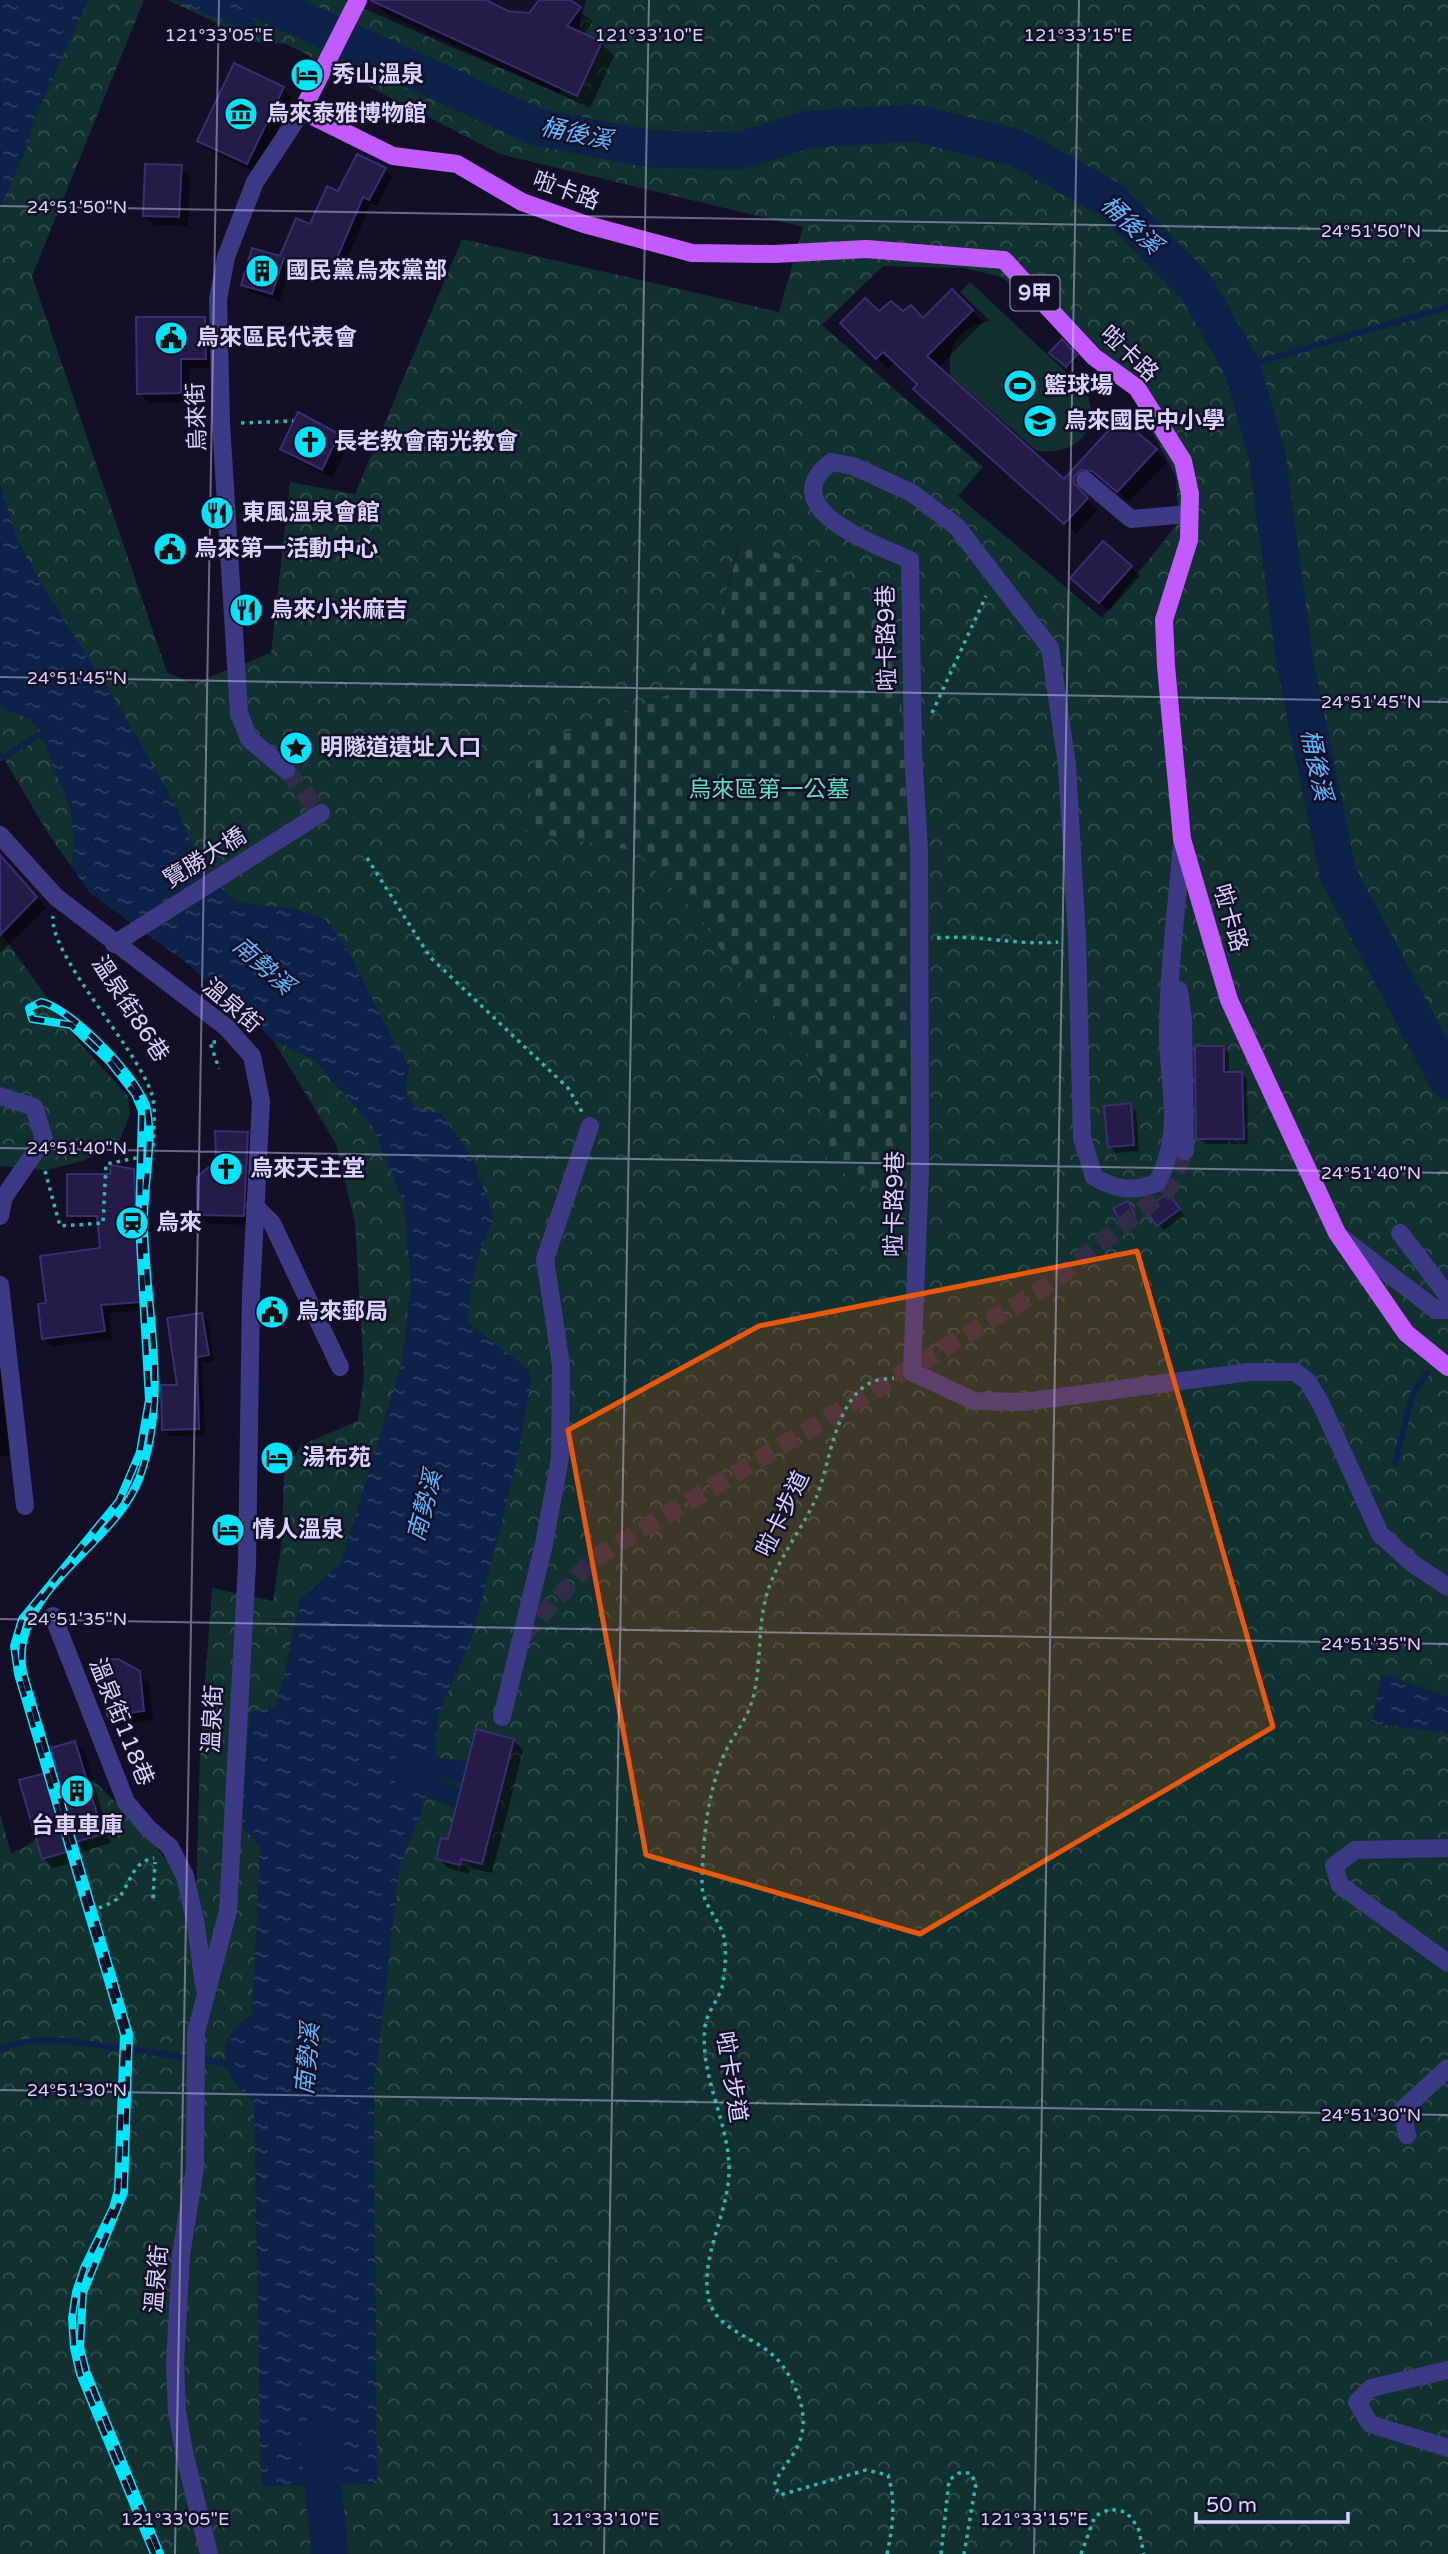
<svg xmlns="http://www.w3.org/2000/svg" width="1448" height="2554" viewBox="0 0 1448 2554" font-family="'Varela Round','Noto Sans TC',sans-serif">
<defs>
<pattern id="forest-crowns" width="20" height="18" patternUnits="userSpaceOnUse" patternTransform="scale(1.75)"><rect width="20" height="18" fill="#12302f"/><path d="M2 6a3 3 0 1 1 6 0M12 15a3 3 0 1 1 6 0" fill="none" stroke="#344d4e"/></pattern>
<pattern id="cemetery-stones" width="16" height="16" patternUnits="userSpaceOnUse" patternTransform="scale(1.75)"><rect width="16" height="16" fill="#12302f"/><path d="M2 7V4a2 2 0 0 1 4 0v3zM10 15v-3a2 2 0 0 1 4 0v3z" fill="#344d4e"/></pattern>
<pattern id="water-ripples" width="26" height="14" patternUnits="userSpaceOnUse" patternTransform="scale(1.75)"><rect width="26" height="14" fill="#0c2248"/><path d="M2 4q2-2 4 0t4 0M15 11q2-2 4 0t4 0" fill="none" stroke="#2f4163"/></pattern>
</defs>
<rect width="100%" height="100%" fill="#130f26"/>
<path fill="#12302f" d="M970,282L1086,391C1102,430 1077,456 1037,451L950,375C947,344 960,328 990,321L960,292Z"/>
<g fill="url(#forest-crowns)" fill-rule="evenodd">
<path d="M0,0H144L32,276L167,672L192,684L271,653L290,482L355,494L462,239L779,312L803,227L500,154L286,44L257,42L168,0H344L560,94L586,0H1448V2554H0V1813L11,1854C50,1835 66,1811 89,1776C135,1821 163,1850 196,1905L200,1752L212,1588L273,1601L282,1540L284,1473L301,1445L358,1421L364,1376L355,1223L336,1144L273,1040L242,1010L183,960L91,894L49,835L0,752ZM883,266L963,268L1002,277L1133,395L1176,477L1179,522L1102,618L958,496L983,467L822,325ZM740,539L867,1187L827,1162L825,1082L788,1028L743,986L702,919L538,744L673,693L717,629Z"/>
<polygon points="0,932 81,1045 128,1096 130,1114 120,1140 83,1161 45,1170 0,1166"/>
</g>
<path fill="url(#cemetery-stones)" d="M741,538L854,585L891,605C917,804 909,1004 907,1204L867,1187L827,1162L825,1082L788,1028L743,986L702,919L636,851L525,831L538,744L673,693L717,629Z"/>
<g fill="url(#water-ripples)">
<polygon points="0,0 88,0 32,125 26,150 0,208"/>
<polygon points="176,0 258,0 255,36 175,0"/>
<path d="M0,484L17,538L50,598L121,709L176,806L202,869L236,902L295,909L325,919L345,945L391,1036L410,1067C404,1083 403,1104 424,1111C429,1112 435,1112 441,1113L472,1156L494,1218C476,1253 470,1285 468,1323L529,1370L531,1381L521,1440L502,1523L471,1640L439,1713L432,1784L400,1865L374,2087L377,2484L261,2486L254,2102C221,2075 210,2039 252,2015L260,1846L243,1828L242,1808L250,1712L274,1707L283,1681L300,1599L341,1562L401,1366L411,1287L404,1204L373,1127L314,1060L273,1040L242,1010L183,960L91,894L71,866L74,850L71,812L41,735L31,719L3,709L0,703Z"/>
<polygon points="1382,1674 1448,1697 1448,1733 1371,1723"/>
</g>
<g fill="#0007">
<polygon points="372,0 482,0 508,12 530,15 541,0 566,0 593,22 583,35 601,43 614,56 590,108 385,13"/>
<polygon points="283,88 292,98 257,173 209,150 200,141"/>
<polygon points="181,167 190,177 188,226 154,225 145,215"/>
<polygon points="385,170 392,177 377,206 371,203 337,283 291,264 280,301 250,292 243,284 281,259 338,193"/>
<polygon points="952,291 983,322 938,368 1064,481 1120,420 1167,462 1129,502 1105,481 1094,479 1087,483 1085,497 1098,510 1076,534 926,399 919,384 895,362 888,369 842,323 879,313 902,314 924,320"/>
<polygon points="205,318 214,328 215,368 190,368 190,402 149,403 139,393"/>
<polygon points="1062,341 1078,359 1069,368 1052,353"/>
<polygon points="338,436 348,445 332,478 292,458 282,449"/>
<polygon points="1131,567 1140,576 1109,611 1082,587"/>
<polygon points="0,856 46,908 0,953"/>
<polygon points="1223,1048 1229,1053 1229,1074 1241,1074 1247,1079 1248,1144 1203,1144 1198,1138"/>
<polygon points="1130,1105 1136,1111 1139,1151 1116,1153 1110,1147"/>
<polygon points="247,1133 256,1143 253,1225 209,1224 199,1214"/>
<polygon points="133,1170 142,1179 149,1310 109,1313 112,1339 52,1346 44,1338 48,1305 102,1249 99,1224 78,1223 69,1215 112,1176"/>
<polygon points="1174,1202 1184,1216 1164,1230 1158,1224"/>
<polygon points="1128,1203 1136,1218 1124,1224 1122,1222"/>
<polygon points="202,1315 208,1321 214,1361 202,1363 205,1435 170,1436 164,1430"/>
<polygon points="0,1371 11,1383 18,1454 0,1456"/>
<polygon points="139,1673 149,1683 153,1720 118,1725 108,1715"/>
<polygon points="513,1740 523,1750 492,1873 470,1868 469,1874 448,1868 438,1858"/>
<polygon points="75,1743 85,1752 111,1843 72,1855 75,1862 53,1868 44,1859 21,1781 59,1771"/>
</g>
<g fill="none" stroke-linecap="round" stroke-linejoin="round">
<g stroke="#0c2248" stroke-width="6">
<polyline points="1242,367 1448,307"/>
<polyline points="0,759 46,731"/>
<polyline points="1395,1463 1412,1396 1427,1373"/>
<path d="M0,2049C39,2033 76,2042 116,2048"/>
<polyline points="137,2050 183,2057"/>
<polyline points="205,2060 231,2064"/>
</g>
<g stroke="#0c2248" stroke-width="21">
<polyline points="405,1764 487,1775"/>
<polyline points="404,1777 477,1805"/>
</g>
<g stroke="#0c2248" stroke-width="37">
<polyline points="259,0 537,127 650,149 739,151 809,129 914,123 1017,148 1111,200 1196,287 1242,367 1267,455 1295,663 1338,874 1448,1081"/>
<polyline points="318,2435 330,2554"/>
</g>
</g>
<g fill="#241b47" stroke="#3b2d73" stroke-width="2">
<polygon points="370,0 486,0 508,11 529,13 539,0 570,0 581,7 567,26 602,42 577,96"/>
<polygon points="234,63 284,87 247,164 197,141"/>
<polygon points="357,154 386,168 369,200 363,197 329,277 284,258 272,294 241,285 252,248 280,256 296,218 310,224 327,186 338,191"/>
<polygon points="145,164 182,165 179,217 143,216"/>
<polygon points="952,289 973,310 927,356 1064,479 1120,418 1157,449 1117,492 1092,471 1081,470 1074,477 1074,483 1088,498 1064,524 913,389 917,384 883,352 876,359 840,323 865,298 879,311 891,301 903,311 911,305 923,318"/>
<polygon points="136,317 205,317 206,359 181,359 181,393 137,394"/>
<polygon points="1062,339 1077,355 1066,367 1049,353"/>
<polygon points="298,412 339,434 322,470 280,449"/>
<polygon points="1103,541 1132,566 1099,603 1070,578"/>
<polygon points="0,855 37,897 0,935"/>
<polygon points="1195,1046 1224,1046 1224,1072 1242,1072 1244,1139 1196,1139"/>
<polygon points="1131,1103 1134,1145 1108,1147 1104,1106"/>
<polygon points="215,1131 248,1132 244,1216 197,1215 197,1177 216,1161"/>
<polygon points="111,1165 134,1169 141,1302 101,1305 105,1331 42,1339 38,1304 46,1303 40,1256 100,1248 97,1216 67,1216 67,1174 110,1174"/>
<polygon points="1168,1193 1180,1209 1157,1226 1145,1209"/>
<polygon points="1128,1201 1135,1216 1121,1223 1113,1208"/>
<polygon points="202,1313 209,1355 197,1357 199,1429 162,1430 161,1385 177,1385 167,1318"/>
<polygon points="118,1659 140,1671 144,1711 107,1716 98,1660"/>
<polygon points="476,1729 514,1739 482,1864 461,1859 460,1865 436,1859 441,1838 448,1839"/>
<polygon points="75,1741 103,1834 64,1845 66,1852 42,1859 19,1780 57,1770 51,1748"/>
</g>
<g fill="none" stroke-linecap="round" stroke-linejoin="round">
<g stroke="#312d47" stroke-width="18" stroke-dasharray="18 9" stroke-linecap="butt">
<polyline points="286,770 321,813"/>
<polyline points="522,1637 593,1559 1046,1287 1167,1190 1185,1151"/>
</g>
<g stroke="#2fb8b0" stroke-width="3.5" stroke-dasharray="3.5 5" stroke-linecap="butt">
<polyline points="241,423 293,421"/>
<polyline points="932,713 986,596"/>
<polyline points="367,858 430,957 568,1088 582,1112"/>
<path d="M937,938C978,934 1017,946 1058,942"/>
<polyline points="216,1042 210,1042 219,1069"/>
<path d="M45,1171L60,1226L103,1223L106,1164L141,1157L153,1150C153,1133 157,1108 151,1092C135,1046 49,955 53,916"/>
<polyline points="153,1898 155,1862"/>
<path d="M99,1908C106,1905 115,1902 120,1896C131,1882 132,1862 154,1858"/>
<path d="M887,2554C893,2526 896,2502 888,2475L866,2470L780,2495L774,2485C781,2467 796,2456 801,2437C805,2423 803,2408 798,2395C793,2382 786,2368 776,2358C750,2332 709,2331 707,2287C705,2248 728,2211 729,2172C730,2123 699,2077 705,2027C706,2013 718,2001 722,1987C725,1974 726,1958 725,1944C724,1922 701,1907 702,1882C703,1840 707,1794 724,1755C732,1736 746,1722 752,1701C762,1668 757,1631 766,1597C776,1560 801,1532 816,1498C830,1466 834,1402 870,1383C876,1379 887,1379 894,1378"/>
<polyline points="941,2554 949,2480 959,2473 970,2473 976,2483 964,2554"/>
<polyline points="1081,2554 1095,2516 1110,2509 1126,2512 1138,2527 1144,2554"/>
</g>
<g stroke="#3d3a85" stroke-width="18">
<polyline points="1085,480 1131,519 1189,514"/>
<polyline points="286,770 249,739 239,713 221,423 218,299 226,257 255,182 302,111"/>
<polyline points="0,835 56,897 226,1027 252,1056 261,1101 251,1294 247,1564 228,1911 196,2032 195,2168 181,2255 175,2364 177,2411 184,2452 209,2554"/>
<path d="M1182,842C1177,906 1168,972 1168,1036C1169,1092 1184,1131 1157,1183C1132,1192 1117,1190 1094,1177L1082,1138L1077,939L1067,765L1050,648L957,527L912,493L853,466L831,462C771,509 878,545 910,560L913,753L919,849L920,1170L912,1372L974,1401L1023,1402L1249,1372H1295L1307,1381L1320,1402L1380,1534L1413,1564L1448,1587"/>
<polyline points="114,944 321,813"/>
<polyline points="1179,990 1183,1019 1185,1151"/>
<polyline points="0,1096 34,1107 44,1139 4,1197 0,1216"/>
<polyline points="255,1206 272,1223 340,1367"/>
<polyline points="1400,1233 1448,1296"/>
<polyline points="1342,1238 1436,1310 1448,1310"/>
<polyline points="0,1285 25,1506"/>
<polyline points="53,1616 126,1802 148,1828 170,1847 185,1876 196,1925 204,1986"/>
<polyline points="502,1717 544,1544 560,1458 561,1365 545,1259 590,1126"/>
<polyline points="1448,1848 1355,1850 1334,1866 1340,1885 1448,1963"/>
<polyline points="1407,2135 1402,2110 1448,2068"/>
<polyline points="1448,2370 1371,2388 1357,2402 1370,2424 1448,2448"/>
</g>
<polyline stroke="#c25bff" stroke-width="18" points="358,0 302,111 393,156 457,164 522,202 584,224 692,253 774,254 866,249 1004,260 1094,357 1137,388 1183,461 1190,494 1189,540 1164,620 1166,666 1182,839 1229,1000 1337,1233 1406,1333 1448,1367"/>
<defs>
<path id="rail" d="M154,2554L80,2374L74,2348L72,2318L76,2292L84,2268L113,2208L118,2190L124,2035L18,1674L14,1646L22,1619L119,1501L140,1452L149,1400L139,1225L142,1111L135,1094L109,1061L71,1025L32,1019L29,1008L41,1002C71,1008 140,1079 147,1109C154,1144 143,1190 144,1226C146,1310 170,1397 139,1479C113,1547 8,1592 23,1672L129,2034L124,2192L83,2293L80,2347L86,2371L160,2554"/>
</defs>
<use href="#rail" stroke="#00e5ff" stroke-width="8"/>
<use href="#rail" stroke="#130f26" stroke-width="5" stroke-dasharray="16" stroke-linecap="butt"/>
</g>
<path fill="#e8590c" fill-opacity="0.2" stroke="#e8590c" stroke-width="5" stroke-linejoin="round" d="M1137,1251L1273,1727L920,1934L646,1855L568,1430L759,1326Z"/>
<path fill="none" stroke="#d9d4ff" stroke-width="2" stroke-opacity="0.45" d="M0,206L1448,231M0,677L1448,702M0,1148L1448,1173M0,1619L1448,1644M0,2090L1448,2115M175,2554L219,0M604,2554L649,0M1034,2554L1079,0"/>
<defs>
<symbol id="hotel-disc" viewBox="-11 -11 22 22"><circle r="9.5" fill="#00e5ff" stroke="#130f26"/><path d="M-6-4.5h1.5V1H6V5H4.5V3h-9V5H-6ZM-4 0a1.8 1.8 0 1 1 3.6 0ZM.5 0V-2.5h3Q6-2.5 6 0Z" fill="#111"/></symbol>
<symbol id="museum-disc" viewBox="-11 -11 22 22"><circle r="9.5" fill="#00e5ff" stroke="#130f26"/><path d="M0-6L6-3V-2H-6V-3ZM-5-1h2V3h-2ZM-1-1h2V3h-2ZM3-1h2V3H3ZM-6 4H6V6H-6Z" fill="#111"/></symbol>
<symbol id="building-disc" viewBox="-11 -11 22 22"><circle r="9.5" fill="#00e5ff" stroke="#130f26"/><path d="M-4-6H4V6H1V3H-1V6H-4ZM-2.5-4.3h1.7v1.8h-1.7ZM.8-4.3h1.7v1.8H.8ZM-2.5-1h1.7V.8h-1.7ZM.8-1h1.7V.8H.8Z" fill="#111"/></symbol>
<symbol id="civic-disc" viewBox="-11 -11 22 22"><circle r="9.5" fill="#00e5ff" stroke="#130f26"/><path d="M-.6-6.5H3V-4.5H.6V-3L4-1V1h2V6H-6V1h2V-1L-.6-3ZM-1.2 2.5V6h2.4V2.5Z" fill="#111"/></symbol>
<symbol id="stadium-disc" viewBox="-11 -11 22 22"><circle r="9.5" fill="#00e5ff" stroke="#130f26"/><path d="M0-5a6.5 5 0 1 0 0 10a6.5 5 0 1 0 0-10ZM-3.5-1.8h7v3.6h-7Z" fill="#111"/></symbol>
<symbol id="school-disc" viewBox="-11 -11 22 22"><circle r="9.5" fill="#00e5ff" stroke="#130f26"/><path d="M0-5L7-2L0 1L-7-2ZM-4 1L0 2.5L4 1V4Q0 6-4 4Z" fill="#111"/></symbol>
<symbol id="church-disc" viewBox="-11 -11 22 22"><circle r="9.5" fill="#00e5ff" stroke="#130f26"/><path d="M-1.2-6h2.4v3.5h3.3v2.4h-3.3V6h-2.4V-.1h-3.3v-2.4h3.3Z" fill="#111"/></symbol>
<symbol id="restaurant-disc" viewBox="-11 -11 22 22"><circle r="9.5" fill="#00e5ff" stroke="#130f26"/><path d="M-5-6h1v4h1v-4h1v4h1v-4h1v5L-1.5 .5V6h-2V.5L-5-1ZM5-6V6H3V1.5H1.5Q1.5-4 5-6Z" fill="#111"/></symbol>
<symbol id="sight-disc" viewBox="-11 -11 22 22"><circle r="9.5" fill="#00e5ff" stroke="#130f26"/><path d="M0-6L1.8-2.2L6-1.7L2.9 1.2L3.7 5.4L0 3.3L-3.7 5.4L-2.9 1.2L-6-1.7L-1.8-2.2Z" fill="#111"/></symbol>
<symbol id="station-disc" viewBox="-11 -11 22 22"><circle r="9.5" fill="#00e5ff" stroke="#130f26"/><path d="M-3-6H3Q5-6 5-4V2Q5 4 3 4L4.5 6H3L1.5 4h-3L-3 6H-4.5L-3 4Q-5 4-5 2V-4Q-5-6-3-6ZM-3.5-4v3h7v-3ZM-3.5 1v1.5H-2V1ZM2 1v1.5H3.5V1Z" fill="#111"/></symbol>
</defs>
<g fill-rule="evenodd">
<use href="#hotel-disc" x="288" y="56" width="38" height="38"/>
<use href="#museum-disc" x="222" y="95" width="38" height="38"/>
<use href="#building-disc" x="243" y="252" width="38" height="38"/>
<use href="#civic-disc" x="152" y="319" width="38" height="38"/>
<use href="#stadium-disc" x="1001" y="367" width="38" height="38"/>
<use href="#school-disc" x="1021" y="402" width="38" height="38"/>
<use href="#church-disc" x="291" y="423" width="38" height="38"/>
<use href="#restaurant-disc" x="198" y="494" width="38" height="38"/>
<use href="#civic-disc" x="151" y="530" width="38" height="38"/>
<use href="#restaurant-disc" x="227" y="591" width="38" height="38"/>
<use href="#sight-disc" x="277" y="729" width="38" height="38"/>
<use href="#church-disc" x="207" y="1150" width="38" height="38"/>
<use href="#station-disc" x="113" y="1204" width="38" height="38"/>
<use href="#civic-disc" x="253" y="1293" width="38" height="38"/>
<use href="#hotel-disc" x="258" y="1439" width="38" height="38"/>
<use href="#hotel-disc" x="209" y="1511" width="38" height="38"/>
<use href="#building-disc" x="58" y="1772" width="38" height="38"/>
</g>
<g text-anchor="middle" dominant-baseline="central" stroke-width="5" stroke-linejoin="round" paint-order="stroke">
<rect fill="#130f26" stroke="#9e99be" stroke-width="2" x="1010.5" y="275.5" width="49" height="35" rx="5"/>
<g font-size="21" font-weight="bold" fill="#d9d4ff">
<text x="1035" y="293">9甲</text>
</g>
<g font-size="23" font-weight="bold" fill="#d9d4ff" stroke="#130f26" text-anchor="start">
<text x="332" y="75">秀山溫泉</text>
<text x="266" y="114">烏來泰雅博物館</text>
<text x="286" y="271">國民黨烏來黨部</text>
<text x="196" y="338">烏來區民代表會</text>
<text x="1044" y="386">籃球場</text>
<text x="1064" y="421">烏來國民中小學</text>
<text x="334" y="442">長老教會南光教會</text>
<text x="242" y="513">東風溫泉會館</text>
<text x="194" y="549">烏來第一活動中心</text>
<text x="270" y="610">烏來小米麻吉</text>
<text x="320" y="748">明隧道遺址入口</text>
<text x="250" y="1169">烏來天主堂</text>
<text x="156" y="1223">烏來</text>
<text x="296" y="1312">烏來郵局</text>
<text x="302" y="1458">湯布苑</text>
<text x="252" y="1530">情人溫泉</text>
<text x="77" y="1826" text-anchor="middle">台車車庫</text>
</g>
<g font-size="23" fill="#d9d4ff" stroke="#130f26">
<text transform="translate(566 191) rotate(20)">啦卡路</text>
<text transform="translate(1129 354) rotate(43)">啦卡路</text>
<text transform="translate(197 417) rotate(-92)">烏來街</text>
<text transform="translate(887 638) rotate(-91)">啦卡路9巷</text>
<text transform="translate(205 858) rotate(-32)">覽勝大橋</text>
<text transform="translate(1230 918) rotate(74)">啦卡路</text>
<text transform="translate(232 1006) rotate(41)">溫泉街</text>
<text transform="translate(130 1009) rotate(57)">溫泉街86巷</text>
<text transform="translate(895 1204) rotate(-89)">啦卡路9巷</text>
<text transform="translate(783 1514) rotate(-64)">啦卡步道</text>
<text transform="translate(213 1719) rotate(-87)">溫泉街</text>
<text transform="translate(121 1722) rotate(68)">溫泉街118巷</text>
<text transform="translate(731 2077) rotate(81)">啦卡步道</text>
<text transform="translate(157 2279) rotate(-85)">溫泉街</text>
</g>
<g font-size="23" fill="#5fe0c0" stroke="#130f26">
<text x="769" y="790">烏來區第一公墓</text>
</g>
<g font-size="24" font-style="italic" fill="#62b6ff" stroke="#130f26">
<text transform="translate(576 134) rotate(12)">桶後溪</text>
<text transform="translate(1131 225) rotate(43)">桶後溪</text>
<text transform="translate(1316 765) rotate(78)">桶後溪</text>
<text transform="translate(263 966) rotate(42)">南勢溪</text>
<text transform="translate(425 1506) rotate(-75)">南勢溪</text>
<text transform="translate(308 2059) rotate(-85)">南勢溪</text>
</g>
</g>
<g font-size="18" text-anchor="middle" fill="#d9d4ff" stroke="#130f26" stroke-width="5" stroke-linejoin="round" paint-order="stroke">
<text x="219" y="41">121°33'05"E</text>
<text x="649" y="41">121°33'10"E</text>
<text x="1078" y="41">121°33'15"E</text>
<text x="77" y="213">24°51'50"N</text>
<text x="1371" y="237">24°51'50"N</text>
<text x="77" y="684">24°51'45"N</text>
<text x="1371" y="708">24°51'45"N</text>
<text x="77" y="1154">24°51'40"N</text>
<text x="1371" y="1179">24°51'40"N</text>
<text x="77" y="1625">24°51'35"N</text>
<text x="1371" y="1650">24°51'35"N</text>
<text x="77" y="2096">24°51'30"N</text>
<text x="1371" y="2121">24°51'30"N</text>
<text x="175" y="2525">121°33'05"E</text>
<text x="605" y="2525">121°33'10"E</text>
<text x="1034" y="2525">121°33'15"E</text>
</g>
<path d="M1196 2512v10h152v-10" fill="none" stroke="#d9d4ff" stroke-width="3.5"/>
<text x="1206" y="2512" font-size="21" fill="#d9d4ff" stroke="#130f26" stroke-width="5" paint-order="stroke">50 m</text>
</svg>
